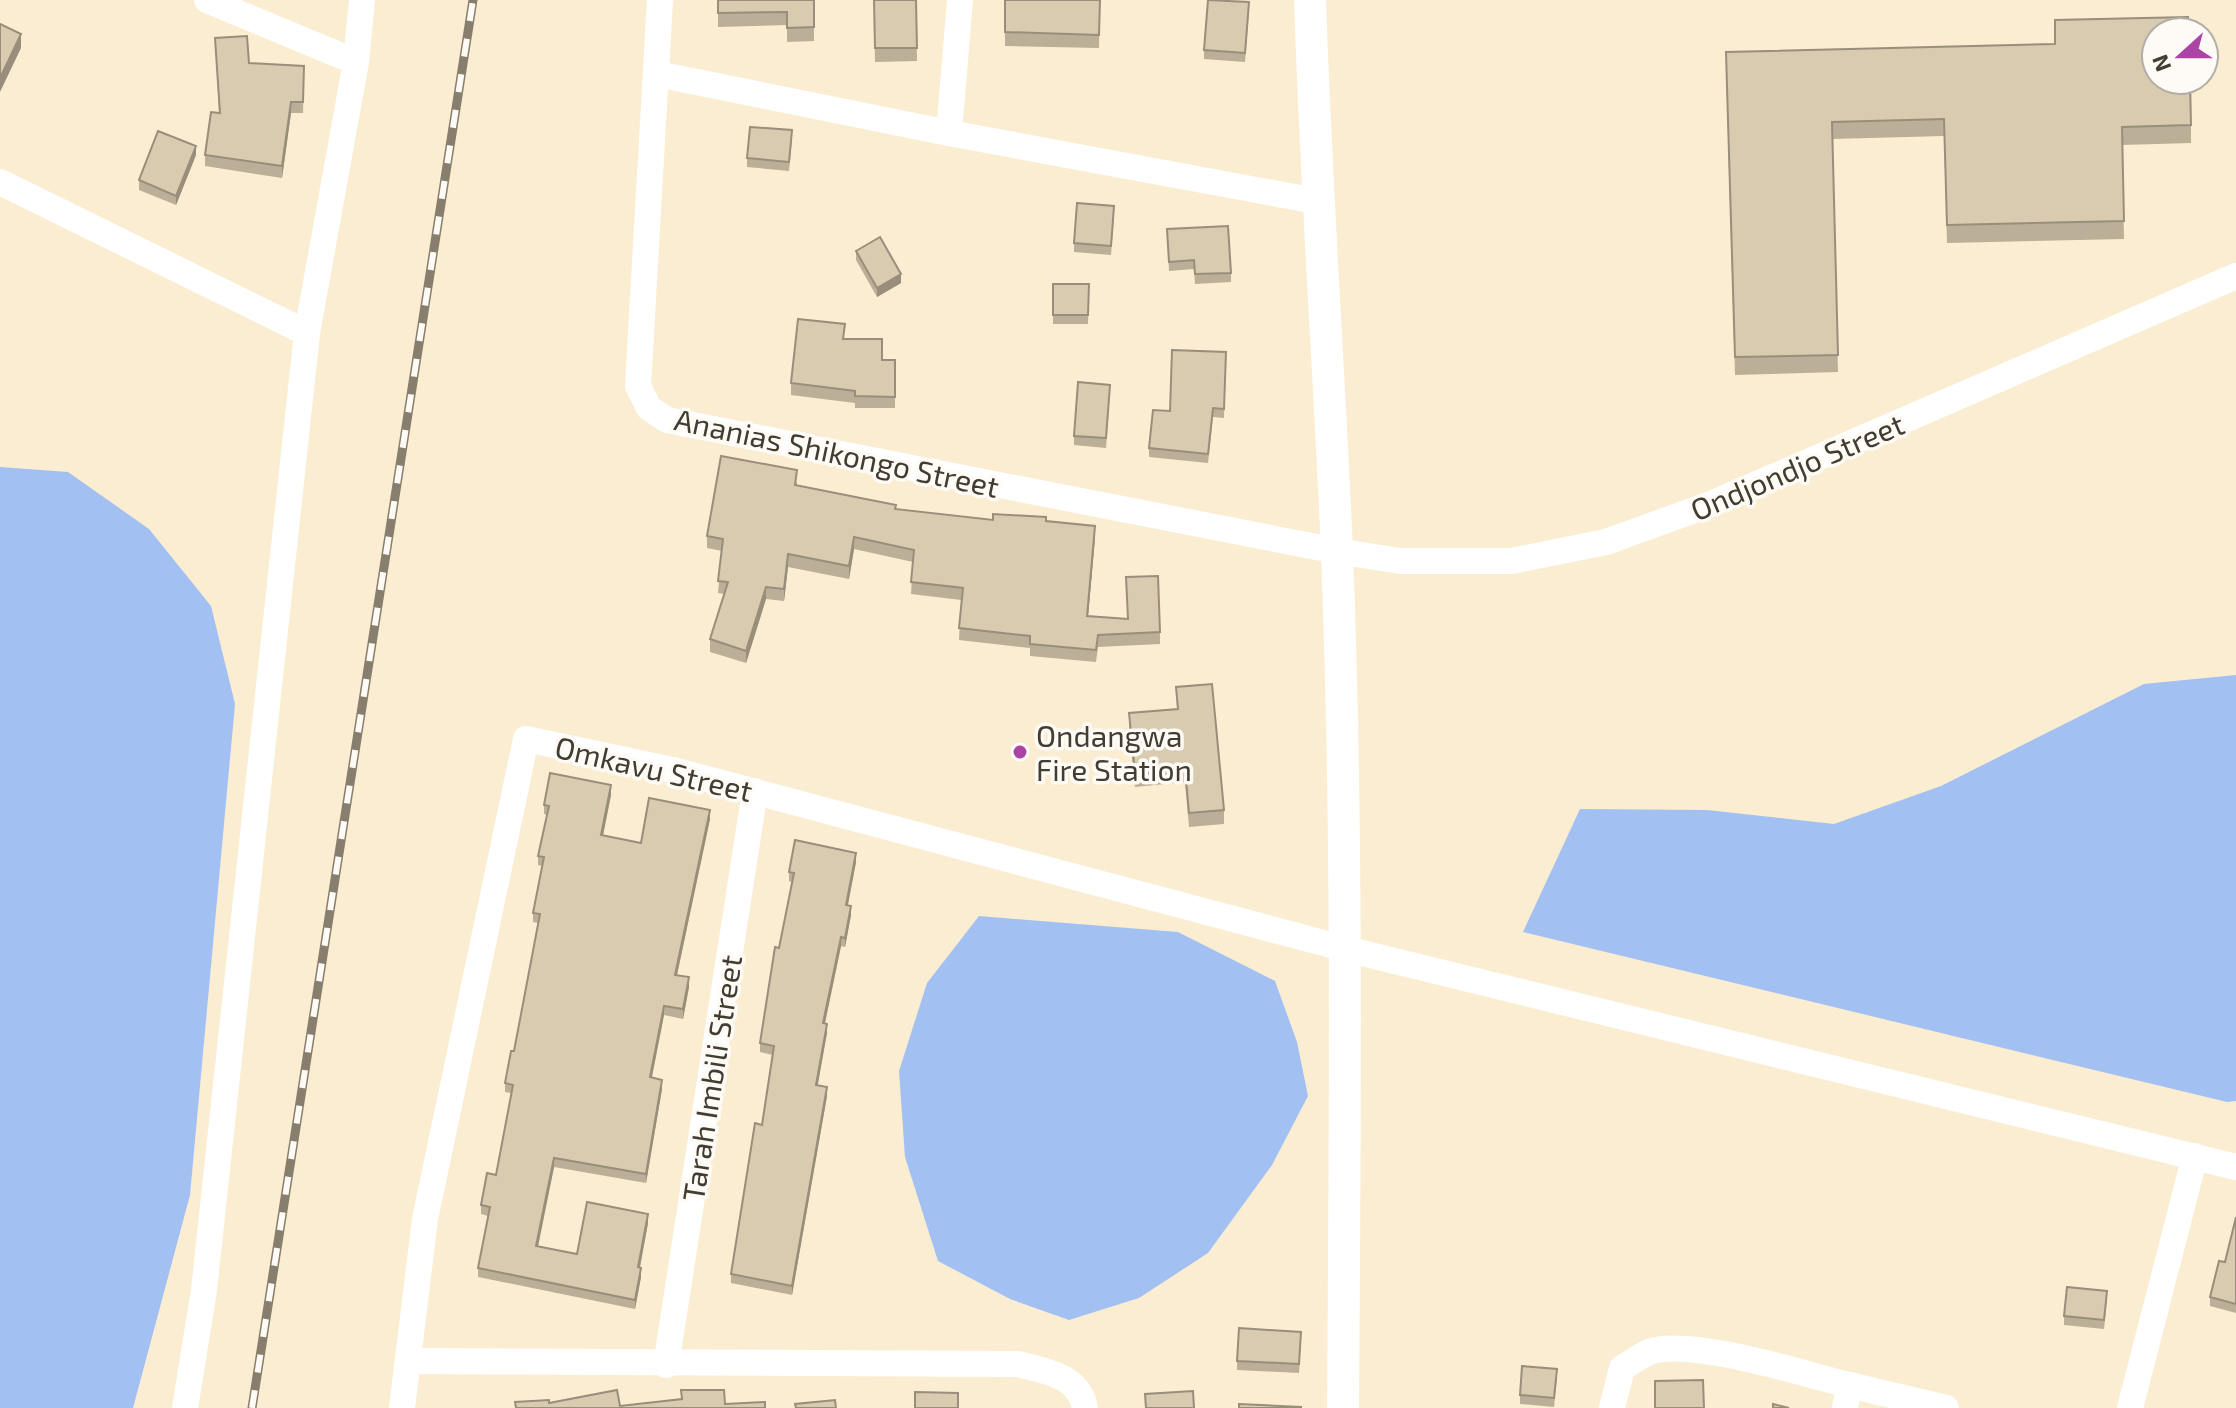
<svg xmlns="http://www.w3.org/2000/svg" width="2236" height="1408" viewBox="0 0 2236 1408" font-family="'Exo 2',sans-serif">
<rect width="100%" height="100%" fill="#fbedd1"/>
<g fill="#a3c0f3">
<polygon points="0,467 68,472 149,529 211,606 235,704 190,1195 133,1408 0,1408"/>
<polygon points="2236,675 2236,1101 2227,1102 1523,932 1580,809 1707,810 1834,824 1941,786 2144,684"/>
<polygon points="979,916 1178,932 1275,981 1297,1042 1308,1096 1272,1165 1208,1253 1139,1298 1069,1320 1010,1299 938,1261 905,1157 899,1071 927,983"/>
</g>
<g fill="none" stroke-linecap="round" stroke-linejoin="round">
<g stroke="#fff" stroke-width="26">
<polyline points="207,0 356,62"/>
<polyline points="660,0 638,386 649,408 667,420 1337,551 1400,561 1511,561 1606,542 1711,504 2236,276"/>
<polyline points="657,74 949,133 1316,201"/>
<polyline points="949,133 960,0"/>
<polyline points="0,182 307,333"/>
<path d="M409,1361L1018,1364C1045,1371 1079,1375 1085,1408"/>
<polyline points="666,1365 755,791"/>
<polyline points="1849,1385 1946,1408"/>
<polyline points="185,1408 204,1290 307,333 356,62 362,0"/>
<polyline points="402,1408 425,1219 526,739 677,771 1346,949 2236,1167"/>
<path d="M1612,1408L1622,1368C1631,1363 1640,1356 1649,1352C1689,1337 1804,1374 1849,1385L1845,1408"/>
<polyline points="2130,1408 2195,1156"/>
</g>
<path stroke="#fff" stroke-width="32" d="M1310,0C1316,184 1329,368 1337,552C1348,837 1345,1122 1343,1408"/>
<defs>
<polyline id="rail" points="252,1408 473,0"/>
</defs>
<use href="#rail" stroke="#877e6d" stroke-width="9"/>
<use href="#rail" stroke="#fefbf6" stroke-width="6" stroke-dasharray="18" stroke-linecap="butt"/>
</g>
<g fill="#bbaf97">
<polygon points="718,0 814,0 814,41 787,42 787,25 718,27"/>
<polygon points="874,0 916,0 917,61 875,62"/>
<polygon points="1005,0 1100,0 1099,48 1005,46"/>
<polygon points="1249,11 1245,62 1204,59 1204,50"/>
<polygon points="215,38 249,63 304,66 303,113 291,113 282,178 205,166 205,155 219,113"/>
<polygon points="1726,70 2191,125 2191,143 2122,145 2124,239 1947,243 1944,136 1832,139 1838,372 1735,375"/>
<polygon points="792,140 789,171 747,167 747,158"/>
<polygon points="196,155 176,205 139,190 139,180"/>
<polygon points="1114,215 1111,255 1074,252 1074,243"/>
<polygon points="1167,229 1231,273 1231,282 1195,284 1194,269 1169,271"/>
<polygon points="856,251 901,283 877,297 856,260"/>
<polygon points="1053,284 1089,284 1088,324 1053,324"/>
<polygon points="844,339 882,360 895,360 895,408 855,408 855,403 791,395 791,383"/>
<polygon points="1226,352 1224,418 1213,417 1208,463 1149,457 1149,448 1170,411"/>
<polygon points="1110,394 1106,448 1074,445 1074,436"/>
<polygon points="797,482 797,486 896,509 993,520 1046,521 1095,538 1088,616 1160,632 1160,644 1098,647 1096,662 1030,656 1030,648 959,640 961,600 911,594 913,562 854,549 849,579 788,567 784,601 766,599 746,663 710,652 710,639 725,594 718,593 722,551 707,548 707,536"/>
<polygon points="1176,687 1224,810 1224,824 1189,827 1185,782 1135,787 1129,727 1129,713 1177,709"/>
<polygon points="611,795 603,836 641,843 710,819 677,975 689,987 683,1019 664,1015 652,1077 662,1089 646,1183 554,1167 538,1247 577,1254 648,1223 640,1268 641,1277 635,1309 478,1277 478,1268 488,1216 481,1214 481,1205 496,1175 511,1093 505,1092 505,1083 514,1051 538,923 533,922 533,913 542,866 538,865 538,856 547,815 544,814 544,805"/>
<polygon points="856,862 848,905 851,915 845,947 841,946 825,1023 827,1033 817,1086 827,1096 792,1295 731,1283 731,1274 762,1125 773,1055 760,1052 760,1043 792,882 789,881 789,872"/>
<polygon points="2236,1217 2236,1313 2210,1306 2210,1297 2225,1262"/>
<polygon points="2107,1300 2104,1329 2064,1325 2064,1316"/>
<polygon points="1301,1341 1299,1373 1237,1370 1237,1361"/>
<polygon points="1557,1378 1554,1407 1520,1404 1520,1395"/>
</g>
<g fill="#988e7b">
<polygon points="21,34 21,48 0,92 0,78"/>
<polygon points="291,102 291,113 282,178 282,166"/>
<polygon points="196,146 196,155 176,205 176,196"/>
<polygon points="901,274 901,283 877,297 877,288"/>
<polygon points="1095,526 1095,538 1087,628 1087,616"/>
<polygon points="854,537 854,549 849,579 849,566"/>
<polygon points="788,554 788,567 784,601 784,589"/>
<polygon points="766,587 766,599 746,663 746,651"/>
<polygon points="611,785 611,795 601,845 601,835"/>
<polygon points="710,810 710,819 675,984 675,975"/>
<polygon points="856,853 856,862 846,914 846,905"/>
<polygon points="851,906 851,915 845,947 845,938"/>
<polygon points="841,937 841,946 823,1032 823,1023"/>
<polygon points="689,977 689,987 683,1019 683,1009"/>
<polygon points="664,1006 664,1015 650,1086 650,1077"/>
<polygon points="827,1024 827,1033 816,1095 816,1085"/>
<polygon points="662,1080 662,1089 646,1183 646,1174"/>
<polygon points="827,1087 827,1096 792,1295 792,1286"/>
<polygon points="554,1158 554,1167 536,1255 536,1246"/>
<polygon points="648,1214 648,1223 638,1276 638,1267"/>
<polygon points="641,1268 641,1277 635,1309 635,1300"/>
</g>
<g fill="#d9cbb0" stroke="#988e7b" stroke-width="2">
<polygon points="718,0 814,0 814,27 787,28 787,12 718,13"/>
<polygon points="874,0 916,0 917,48 875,48"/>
<polygon points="1005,0 1100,0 1099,35 1005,32"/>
<polygon points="1208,0 1249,2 1245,53 1204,50"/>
<polygon points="2188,17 2188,32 2156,32 2156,80 2190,80 2191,125 2122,127 2124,221 1947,225 1944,119 1832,122 1838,355 1735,357 1726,52 2055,44 2055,20"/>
<polygon points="0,24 21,34 0,78"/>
<polygon points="247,36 249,63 304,66 303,102 291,102 282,166 205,155 211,112 220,113 215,38"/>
<polygon points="750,127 792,130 789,162 747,158"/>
<polygon points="158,131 196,146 176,196 139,180"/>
<polygon points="1077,203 1114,206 1111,246 1074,243"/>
<polygon points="1228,226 1231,273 1195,274 1194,260 1169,262 1167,229"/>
<polygon points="880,237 901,274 877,288 856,251"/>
<polygon points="1053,284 1089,284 1088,315 1053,315"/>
<polygon points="798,319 845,324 843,339 882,339 882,360 895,360 895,397 855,396 855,391 791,383"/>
<polygon points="1172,350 1226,352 1224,409 1213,408 1208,454 1149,448 1153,410 1170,411"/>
<polygon points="1078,382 1110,385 1106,438 1074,436"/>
<polygon points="721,456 797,470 795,485 896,505 895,509 993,520 993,514 1046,517 1046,521 1095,526 1087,616 1128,619 1126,577 1158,576 1160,632 1098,635 1096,650 1030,644 1030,636 959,628 963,588 911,582 914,550 854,537 849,566 788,554 784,589 766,587 746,651 710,639 728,582 718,581 723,539 707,536"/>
<polygon points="1212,684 1224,810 1189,813 1185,768 1135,773 1129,713 1178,709 1176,687"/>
<polygon points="550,773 611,785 601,835 641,843 649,798 710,810 675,975 689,977 683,1009 664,1006 650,1077 662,1080 646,1174 554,1158 536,1246 577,1254 587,1202 648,1214 638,1267 641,1268 635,1300 478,1268 490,1207 481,1205 487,1173 496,1175 513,1085 505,1083 511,1051 514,1051 540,914 533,913 544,857 538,856 549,806 544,805"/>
<polygon points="795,840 856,853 846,905 851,906 845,938 841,937 823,1023 827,1024 816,1085 827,1087 792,1286 731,1274 755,1123 762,1125 774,1046 760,1043 775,947 779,948 794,873 789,872"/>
<polygon points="2236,1217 2236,1304 2210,1297 2219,1261 2225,1262"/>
<polygon points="2067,1287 2107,1291 2104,1320 2064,1316"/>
<polygon points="1239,1328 1301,1332 1299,1364 1237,1361"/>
<polygon points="1522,1366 1557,1369 1554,1398 1520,1395"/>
<polygon points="1703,1380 1704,1408 1655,1408 1655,1381"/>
<polygon points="617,1390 620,1406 682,1399 681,1390 724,1390 725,1404 765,1402 765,1408 516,1408 515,1402 549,1400 549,1403"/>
<polygon points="1193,1391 1194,1408 1146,1408 1145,1394"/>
<polygon points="915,1392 958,1393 958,1408 915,1408"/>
<polygon points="835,1400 836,1408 796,1408 795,1404"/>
<polygon points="1239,1404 1301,1407 1301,1408 1239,1408"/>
<polygon points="1773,1404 1789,1408 1773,1408"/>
</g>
<circle fill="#ac44a6" stroke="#fefbf6" stroke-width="3" cx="1020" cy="752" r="8"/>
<g text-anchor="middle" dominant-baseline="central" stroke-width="7" stroke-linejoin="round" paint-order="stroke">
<g font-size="30" fill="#423c31" stroke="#fefbf6">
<text transform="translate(837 452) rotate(12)">Ananias Shikongo Street</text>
<text transform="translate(1797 466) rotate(-23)">Ondjondjo Street</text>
<text transform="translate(654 768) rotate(13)">Omkavu Street</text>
<text transform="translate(711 1078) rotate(-81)">Tarah Imbili Street</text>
</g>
<g font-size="30" fill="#423c31" stroke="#fefbf6" text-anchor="start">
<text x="1036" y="735">Ondangwa<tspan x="1036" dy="34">Fire Station</tspan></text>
</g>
</g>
<g transform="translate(2180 56) rotate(249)"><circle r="38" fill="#fefbf6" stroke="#b3afa7" stroke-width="2"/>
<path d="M0-6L14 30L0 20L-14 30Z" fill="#ac44a6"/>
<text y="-12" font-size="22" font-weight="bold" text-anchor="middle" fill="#423c31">N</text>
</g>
</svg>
